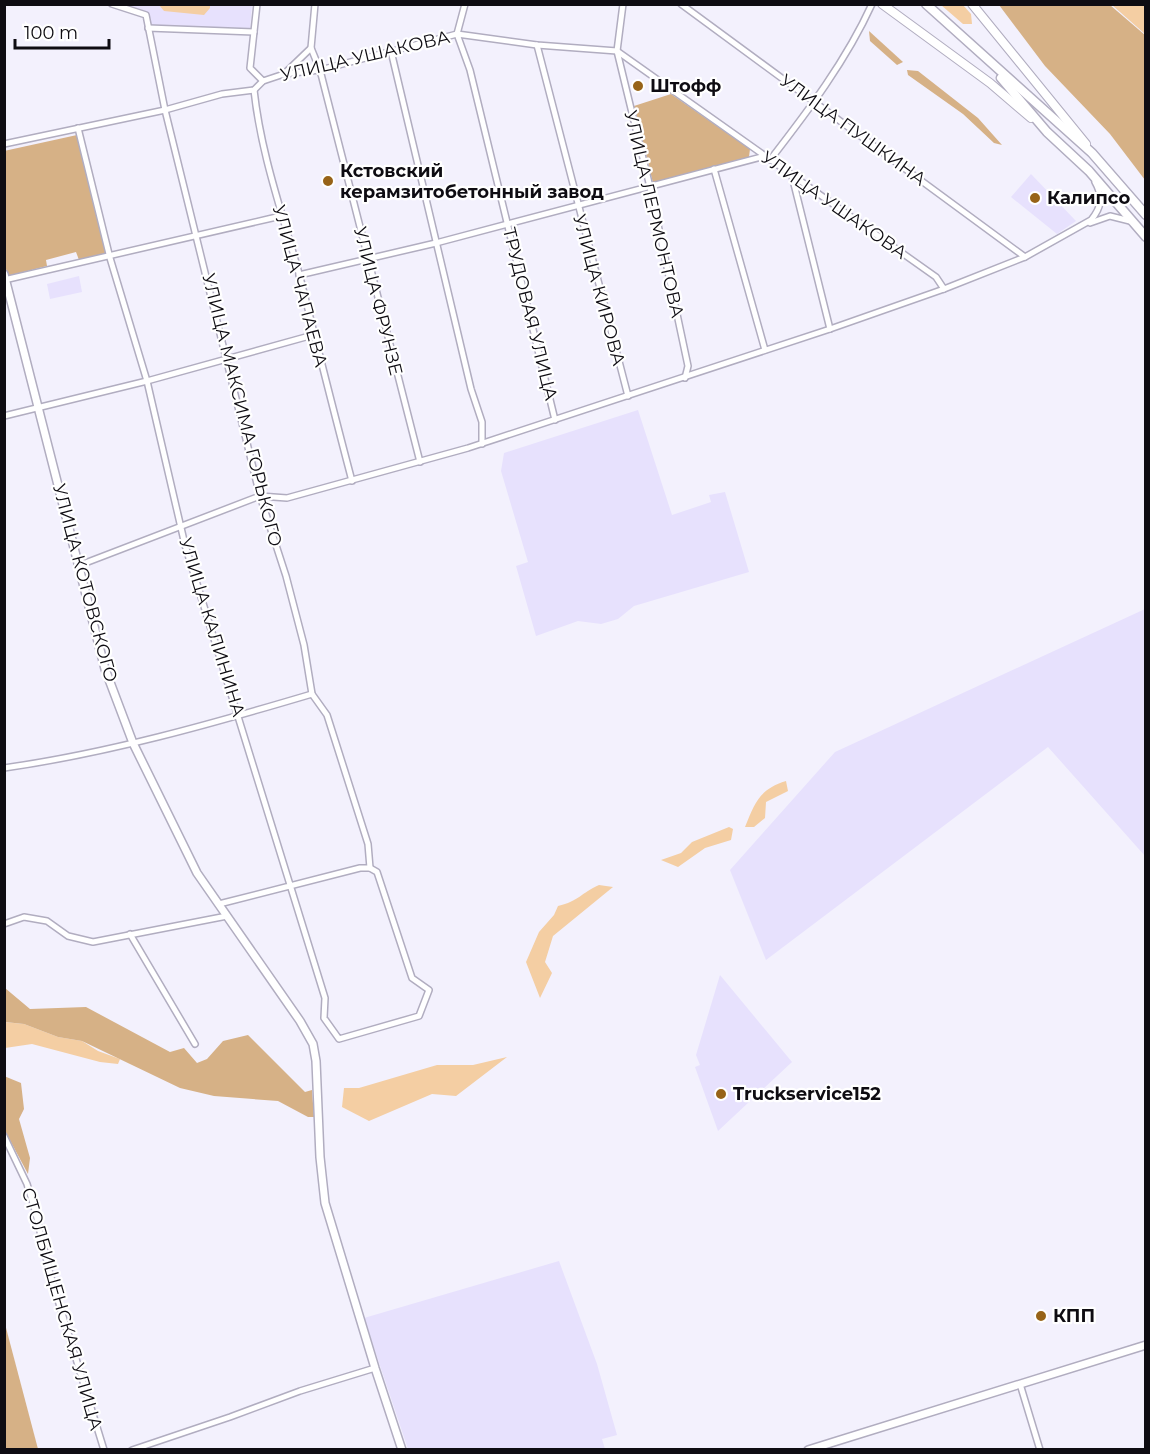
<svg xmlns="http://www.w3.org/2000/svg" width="1150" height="1454" viewBox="0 0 1150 1454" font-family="Montserrat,sans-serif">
<rect width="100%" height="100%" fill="#f3f1fd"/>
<g fill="#e7e1fd">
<polygon points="123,5 252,5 250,28 150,26 147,12"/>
<polygon points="1031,174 1076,221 1057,234 1011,197"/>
<polygon points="79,276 82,292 50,299 47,284"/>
<polygon points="638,410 672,515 711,502 709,495 725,492 749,572 634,606 618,619 601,624 578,621 536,636 516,566 528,562 501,471 504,453"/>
<polygon points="1145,609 1145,856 1048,747 766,960 730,870 835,752"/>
<polygon points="720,975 792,1062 718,1131 695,1067 700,1065 696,1055"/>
<polygon points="559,1261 597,1364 617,1435 602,1439 605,1449 408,1449 364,1318"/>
</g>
<g fill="#f4cea3">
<polygon points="159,5 210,5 210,8 204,15 164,11"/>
<polygon points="941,5 963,5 971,14 972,24 963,24"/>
<polygon points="1112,5 1145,5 1145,34"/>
<path d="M786,781L788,791L766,802L765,818L754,827H745C755,802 760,789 786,781Z"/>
<polygon points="729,827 733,829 731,840 705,848 678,867 661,860 681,853 692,842"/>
<path d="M599,885L613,887L553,936L545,962L552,973L540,998L526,962L539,932L554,915L558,906C579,901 581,893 599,885Z"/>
<polygon points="4,1022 24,1024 58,1037 82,1041 98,1051 120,1059 118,1064 100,1062 32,1044 5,1048"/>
<polygon points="507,1057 456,1096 432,1094 369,1121 342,1107 344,1088 359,1088 437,1065 473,1065"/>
</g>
<g fill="#d6b186">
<polygon points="999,5 1110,5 1145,35 1145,180 1110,134 1045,66"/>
<polygon points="869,31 903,62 897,65 870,41"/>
<polygon points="907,70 918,71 978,118 1002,145 994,143 963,114 908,75"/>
<polygon points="671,94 750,149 749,157 653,183 634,106"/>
<polygon points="77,135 106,254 79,260 76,252 46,260 47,266 8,276 4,262 4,151"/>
<polygon points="5,988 30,1009 86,1007 170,1052 184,1048 197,1063 207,1059 223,1041 248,1035 305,1092 312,1090 314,1117 308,1117 278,1101 214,1096 180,1088 82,1041 58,1037 24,1024 5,1022"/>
<polygon points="4,1076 21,1083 24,1109 19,1119 30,1158 28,1174 5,1131"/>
<polygon points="4,1324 5,1324 38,1449 5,1449"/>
</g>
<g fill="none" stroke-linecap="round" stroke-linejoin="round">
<defs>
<g id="minor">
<polyline points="112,4 146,15 165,110 260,496 286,576 304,645 312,694 327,715 368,844 370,868"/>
<polyline points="257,4 250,68 263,81"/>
<polyline points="315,4 311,48 320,70 420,462"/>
<polyline points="465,4 457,34 470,70 555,420"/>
<polyline points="623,4 617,51 650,187 688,366 685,378"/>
<polyline points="681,4 1025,257"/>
<polyline points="148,28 254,32"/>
<polyline points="537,45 628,396"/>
<polyline points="391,51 471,389 482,422 482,444"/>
<polyline points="285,73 311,48"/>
<path d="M254,90C261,155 283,215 300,277C317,345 334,413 352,481"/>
<polyline points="78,128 110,258 147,381 185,545 325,998 324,1018 339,1039 419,1016 429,990 412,978 377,872 370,868 360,868 219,904"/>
<polyline points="4,144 165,110 222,94 254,90 263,81 284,74 320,70 457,34 537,45 617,51 936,277 944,289"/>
<path d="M770,160C808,111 846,61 872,4"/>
<polyline points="714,169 765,350"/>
<polyline points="792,176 830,329"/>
<polyline points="1090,223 1110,216 1130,221"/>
<polyline points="299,275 436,243 765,156"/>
<polyline points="4,280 281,216"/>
<polyline points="4,416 147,381 313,335"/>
<path d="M80,565L260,496L287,498L468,448L830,329L944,289L1025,257L1091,220C1102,207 1103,196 1095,182"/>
<path d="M4,768C109,753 211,724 312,694"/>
<polyline points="4,924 24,917 47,921 68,936 93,942 227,916"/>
<polyline points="130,934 195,1044"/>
<polyline points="4,1136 27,1184 35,1210 50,1274 104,1450"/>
<polyline points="1020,1384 1040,1450"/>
<polyline points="132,1450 230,1417 300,1391 375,1368"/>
</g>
<g id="tertiary">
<polyline points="4,274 105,669 133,743 197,873 300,1021 313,1044 316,1061 320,1157 325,1203 375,1368 402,1450"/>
<polyline points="808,1450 1146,1345"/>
</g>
<g id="secondary">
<polyline points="882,4 990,83 1031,118"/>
<polyline points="972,4 1086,144"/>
</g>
<g id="primary">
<polyline points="926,4 1092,153 1146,215"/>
<polyline points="1001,78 1047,132 1089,171 1146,237"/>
</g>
</defs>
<use href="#minor" stroke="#b1adc0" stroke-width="8"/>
<use href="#tertiary" stroke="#b1adc0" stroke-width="10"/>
<use href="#secondary" stroke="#b1adc0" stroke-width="10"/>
<use href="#primary" stroke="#b1adc0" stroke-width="11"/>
<use href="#minor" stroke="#fff" stroke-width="5"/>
<use href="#tertiary" stroke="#fff" stroke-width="7"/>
<use href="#secondary" stroke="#fff" stroke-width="8"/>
<use href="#primary" stroke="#fff" stroke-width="8"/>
</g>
<g fill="#976318" stroke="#fff" stroke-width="2">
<circle cx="638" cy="86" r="6"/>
<circle cx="328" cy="181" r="6"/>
<circle cx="1035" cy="198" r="6"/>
<circle cx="721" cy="1094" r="6"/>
<circle cx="1041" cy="1316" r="6"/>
</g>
<g text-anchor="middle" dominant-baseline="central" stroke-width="4.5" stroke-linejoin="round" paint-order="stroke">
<g font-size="18" fill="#0e0c12" stroke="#fff">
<text transform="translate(365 56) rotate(-13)">УЛИЦА УШАКОВА</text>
<text transform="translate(853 130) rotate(36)">УЛИЦА ПУШКИНА</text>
<text transform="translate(834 205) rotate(35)">УЛИЦА УШАКОВА</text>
<text transform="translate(654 214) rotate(77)">УЛИЦА ЛЕРМОНТОВА</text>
<text transform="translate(300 286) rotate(75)">УЛИЦА ЧАПАЕВА</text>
<text transform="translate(599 290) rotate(75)">УЛИЦА КИРОВА</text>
<text transform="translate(378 301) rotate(76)">УЛИЦА ФРУНЗЕ</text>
<text transform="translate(530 314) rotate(76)">ТРУДОВАЯ УЛИЦА</text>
<text transform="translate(242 410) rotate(76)">УЛИЦА МАКСИМА ГОРЬКОГО</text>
<text transform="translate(85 583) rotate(75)">УЛИЦА КОТОВСКОГО</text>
<text transform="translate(212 627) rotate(73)">УЛИЦА КАЛИНИНА</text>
<text transform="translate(62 1309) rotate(74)">СТОЛБИЩЕНСКАЯ УЛИЦА</text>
</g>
<g font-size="18" font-weight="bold" fill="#0e0c12" stroke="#fff" text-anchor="start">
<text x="650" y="86">Штофф</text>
<text x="340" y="171">Кстовский<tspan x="340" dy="21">керамзитобетонный завод</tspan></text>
<text x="1047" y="198">Калипсо</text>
<text x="733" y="1094">Truckservice152</text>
<text x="1053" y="1316">КПП</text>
</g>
</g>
<rect width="1150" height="1454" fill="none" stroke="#0e0c12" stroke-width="12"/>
<path d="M15 39v9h94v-9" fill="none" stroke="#0e0c12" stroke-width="3"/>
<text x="24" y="39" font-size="18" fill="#0e0c12" stroke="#ffffff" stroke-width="4.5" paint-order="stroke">100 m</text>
</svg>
